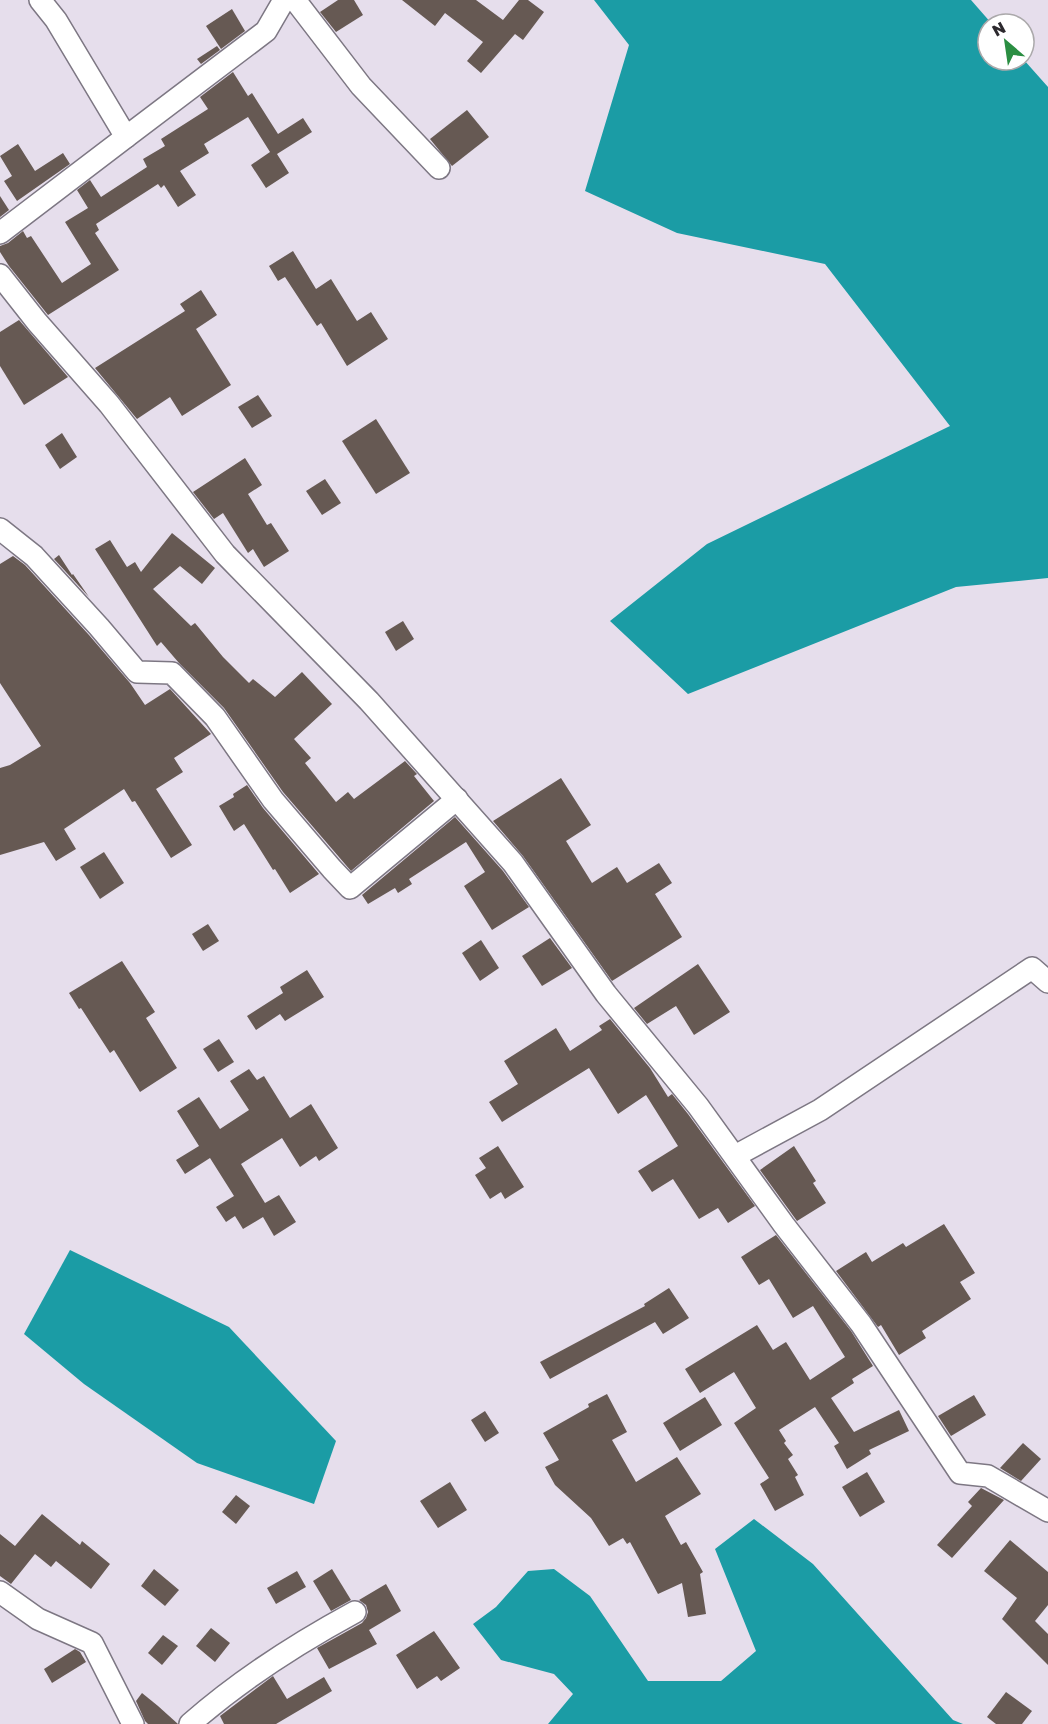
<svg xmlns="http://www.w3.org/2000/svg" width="1048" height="1724" viewBox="0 0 1048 1724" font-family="'Golos Text',sans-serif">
<rect width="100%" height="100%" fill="#e6deec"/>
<g fill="#1b9ca5">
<polygon points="594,0 971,0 992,24 988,24 988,60 1024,60 1048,87 1048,578 956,587 688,694 610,621 707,544 950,426 825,264 677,233 585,191 629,45"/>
<polygon points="70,1250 229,1327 336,1441 314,1504 197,1463 84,1384 24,1334"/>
<polygon points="754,1519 813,1564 953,1720 963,1724 548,1724 573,1694 554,1674 501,1660 473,1624 496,1607 528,1571 554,1569 590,1596 648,1681 721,1681 756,1651 715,1549"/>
</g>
<g fill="#665953">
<polygon points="338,0 354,0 363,15 336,32 320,12"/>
<polygon points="402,0 476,0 503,20 519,0 528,0 544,12 523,40 515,34 481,73 467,61 483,42 445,13 435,26"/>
<polygon points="232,9 245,31 221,49 206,26"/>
<polygon points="217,46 220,50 201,64 197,59"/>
<polygon points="233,72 248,96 252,93 278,134 303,118 312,132 277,154 289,173 266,188 251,165 270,152 248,117 204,144 209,153 180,171 196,195 178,207 164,185 161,188 158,184 96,224 99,230 95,233 119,270 48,315 9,266 0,252 0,246 8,243 23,231 27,238 31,236 62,283 91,264 65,222 88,208 77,190 90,180 101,197 147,167 143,159 165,146 161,139 208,109 200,97"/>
<polygon points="467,110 489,137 452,166 430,139"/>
<polygon points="18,144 35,171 63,153 70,164 17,201 4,181 12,176 0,156"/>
<polygon points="0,196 9,210 0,217"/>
<polygon points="293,251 316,289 331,279 357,321 371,312 388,339 347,366 321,323 317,326 285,277 278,281 269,266"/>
<polygon points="201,290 217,315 196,329 231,385 182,416 170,397 137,419 95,368 185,311 180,304"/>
<polygon points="19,320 68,377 24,405 0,366 0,332"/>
<polygon points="258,395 272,416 252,428 238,407"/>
<polygon points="376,419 410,473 376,494 342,441"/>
<polygon points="62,433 77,457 60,469 45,445"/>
<polygon points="245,458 262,485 248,494 267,525 271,523 289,551 264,567 253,549 248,553 223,513 214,519 193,492"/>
<polygon points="325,479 341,503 322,515 306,491"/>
<polygon points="172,533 215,568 202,584 180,566 153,589 191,626 195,623 223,657 249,683 253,679 275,697 302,672 332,704 294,739 311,758 305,763 336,802 348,792 354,799 405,761 417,774 414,776 434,801 351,871 283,792 224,708 179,663 161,642 157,646 95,549 110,540 127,567 135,562 141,572"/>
<polygon points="59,555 72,575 73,574 89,597 54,559"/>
<polygon points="13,556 25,565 89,635 130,683 145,705 170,689 211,734 174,758 183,772 156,789 192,845 171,858 135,801 132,802 124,789 64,829 76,849 56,861 44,842 0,855 0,768 10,765 41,746 0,683 0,564"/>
<polygon points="403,621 414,639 396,651 385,632"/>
<polygon points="561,778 591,825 566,841 592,883 617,867 627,883 659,863 672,883 655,894 682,937 612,981 523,856 493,821"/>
<polygon points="247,785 263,808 319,874 290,893 275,869 273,870 244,824 234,831 219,806 234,797 233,794"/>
<polygon points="455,817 503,871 529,907 492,930 464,886 485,872 466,842 409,879 412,884 398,893 395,888 368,904 362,895"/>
<polygon points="104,852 124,883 100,899 80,867"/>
<polygon points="208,924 219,941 203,951 192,934"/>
<polygon points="550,938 572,968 542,986 522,956"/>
<polygon points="481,940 499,968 480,981 462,953"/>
<polygon points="122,961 155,1012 146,1018 177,1068 140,1092 114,1050 110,1053 81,1008 79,1009 69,993"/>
<polygon points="698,964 730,1012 694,1035 676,1006 647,1024 634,1008"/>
<polygon points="307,970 324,997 285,1021 280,1014 256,1030 247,1016 283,993 280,987"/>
<polygon points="610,1019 650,1068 668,1097 672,1094 688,1114 755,1206 728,1223 718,1208 699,1219 673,1179 652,1192 638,1171 678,1146 646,1095 618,1114 589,1068 502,1122 489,1102 518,1084 504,1061 556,1028 570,1051 602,1030 599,1026"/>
<polygon points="219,1039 234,1062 218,1072 203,1049"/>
<polygon points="249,1069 257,1080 264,1076 290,1118 311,1104 338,1148 319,1161 316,1156 300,1167 282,1138 241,1164 265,1203 279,1195 296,1222 274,1236 263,1217 243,1229 235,1216 226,1222 216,1207 234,1196 210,1158 185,1174 176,1160 199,1146 177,1111 199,1097 220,1129 249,1110 230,1081"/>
<polygon points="498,1146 524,1187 505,1199 501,1192 490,1199 475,1175 486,1168 479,1158"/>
<polygon points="794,1146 816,1181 813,1183 826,1203 797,1221 760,1170"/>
<polygon points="944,1224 975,1273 960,1282 971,1299 922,1331 926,1338 899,1355 881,1325 878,1327 836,1271 866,1252 872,1262 903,1243 906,1247"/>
<polygon points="776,1235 851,1331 873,1366 852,1379 854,1383 831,1398 854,1432 899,1410 909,1431 869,1450 871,1454 847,1469 834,1446 839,1443 815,1407 779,1430 786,1441 784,1443 793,1455 788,1459 798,1475 795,1477 804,1495 775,1511 760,1484 769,1478 734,1423 756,1408 734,1372 700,1393 685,1369 757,1325 773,1350 786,1342 810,1380 845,1357 813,1306 793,1318 769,1279 759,1285 741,1257"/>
<polygon points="669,1288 689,1318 663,1334 655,1322 550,1379 540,1362 645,1306 644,1304"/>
<polygon points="607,1394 627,1432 612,1440 636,1482 677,1457 701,1494 665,1516 681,1545 686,1542 703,1572 700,1574 706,1614 688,1617 682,1583 658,1594 630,1542 627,1544 623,1538 609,1546 591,1518 555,1485 545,1467 559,1460 543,1433 589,1407 588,1404"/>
<polygon points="974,1395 986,1415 951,1436 938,1416"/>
<polygon points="705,1397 722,1425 680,1451 663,1423"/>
<polygon points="485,1411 499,1433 485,1442 471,1420"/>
<polygon points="1023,1443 1041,1459 1021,1481 1000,1468"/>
<polygon points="867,1472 885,1502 860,1517 842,1487"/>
<polygon points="450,1482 467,1510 438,1528 420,1501"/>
<polygon points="981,1488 1004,1500 952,1558 937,1545 972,1506 968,1502"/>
<polygon points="236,1495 250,1506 236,1524 222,1512"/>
<polygon points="42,1514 80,1545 82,1541 110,1564 91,1589 56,1561 51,1567 35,1554 11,1584 0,1576 0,1534 15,1546"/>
<polygon points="1010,1540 1048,1572 1048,1605 1035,1621 1048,1634 1048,1665 1002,1619 1017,1598 984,1571"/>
<polygon points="154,1569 179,1590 165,1606 141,1586"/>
<polygon points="332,1569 351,1600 331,1611 313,1581"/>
<polygon points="297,1571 306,1587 276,1604 267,1588"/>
<polygon points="386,1584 401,1611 369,1630 377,1644 329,1669 317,1648 362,1623 366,1618 368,1612 366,1605 359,1600"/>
<polygon points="211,1628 230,1643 215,1662 196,1646"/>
<polygon points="434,1631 460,1668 441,1681 437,1676 417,1689 396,1655"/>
<polygon points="163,1635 178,1646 162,1665 148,1653"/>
<polygon points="75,1649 80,1652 86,1662 52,1683 44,1669"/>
<polygon points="273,1676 287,1699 324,1677 332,1691 276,1724 224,1724 220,1716"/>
<polygon points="1006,1692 1032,1711 1022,1724 996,1724 987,1717"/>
<polygon points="142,1693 158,1706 178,1724 148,1724 145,1721 136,1701"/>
</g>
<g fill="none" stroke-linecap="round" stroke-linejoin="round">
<defs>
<g id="minor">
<polyline points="295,0 361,86 439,168"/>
<polyline points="126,137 266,31 284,0"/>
<polyline points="0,233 126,137 56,20 40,0"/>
<polyline points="0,275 37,322 109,404 225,554 369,701 513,863 606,994 698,1106 784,1225 861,1324 960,1473 988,1476 1048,1511"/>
<polyline points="0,529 34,556 99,627 137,672 172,673 215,717 273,800 332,869 350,888 457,799"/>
<polyline points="735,1156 820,1110 1032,968 1048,982"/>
<polyline points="0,1592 38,1619 92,1643 133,1724"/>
<path d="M190,1724C240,1680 296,1644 355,1612"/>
</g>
</defs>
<use href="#minor" stroke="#7d7783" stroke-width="24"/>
<use href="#minor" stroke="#fff" stroke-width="21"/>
</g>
<g transform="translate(1006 42) rotate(331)"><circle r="28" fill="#ffffff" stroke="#aba9ab" stroke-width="1.5"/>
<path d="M0-4.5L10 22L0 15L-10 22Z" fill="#2a8e42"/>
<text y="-9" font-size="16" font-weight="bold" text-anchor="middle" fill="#2c292e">N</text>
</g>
</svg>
